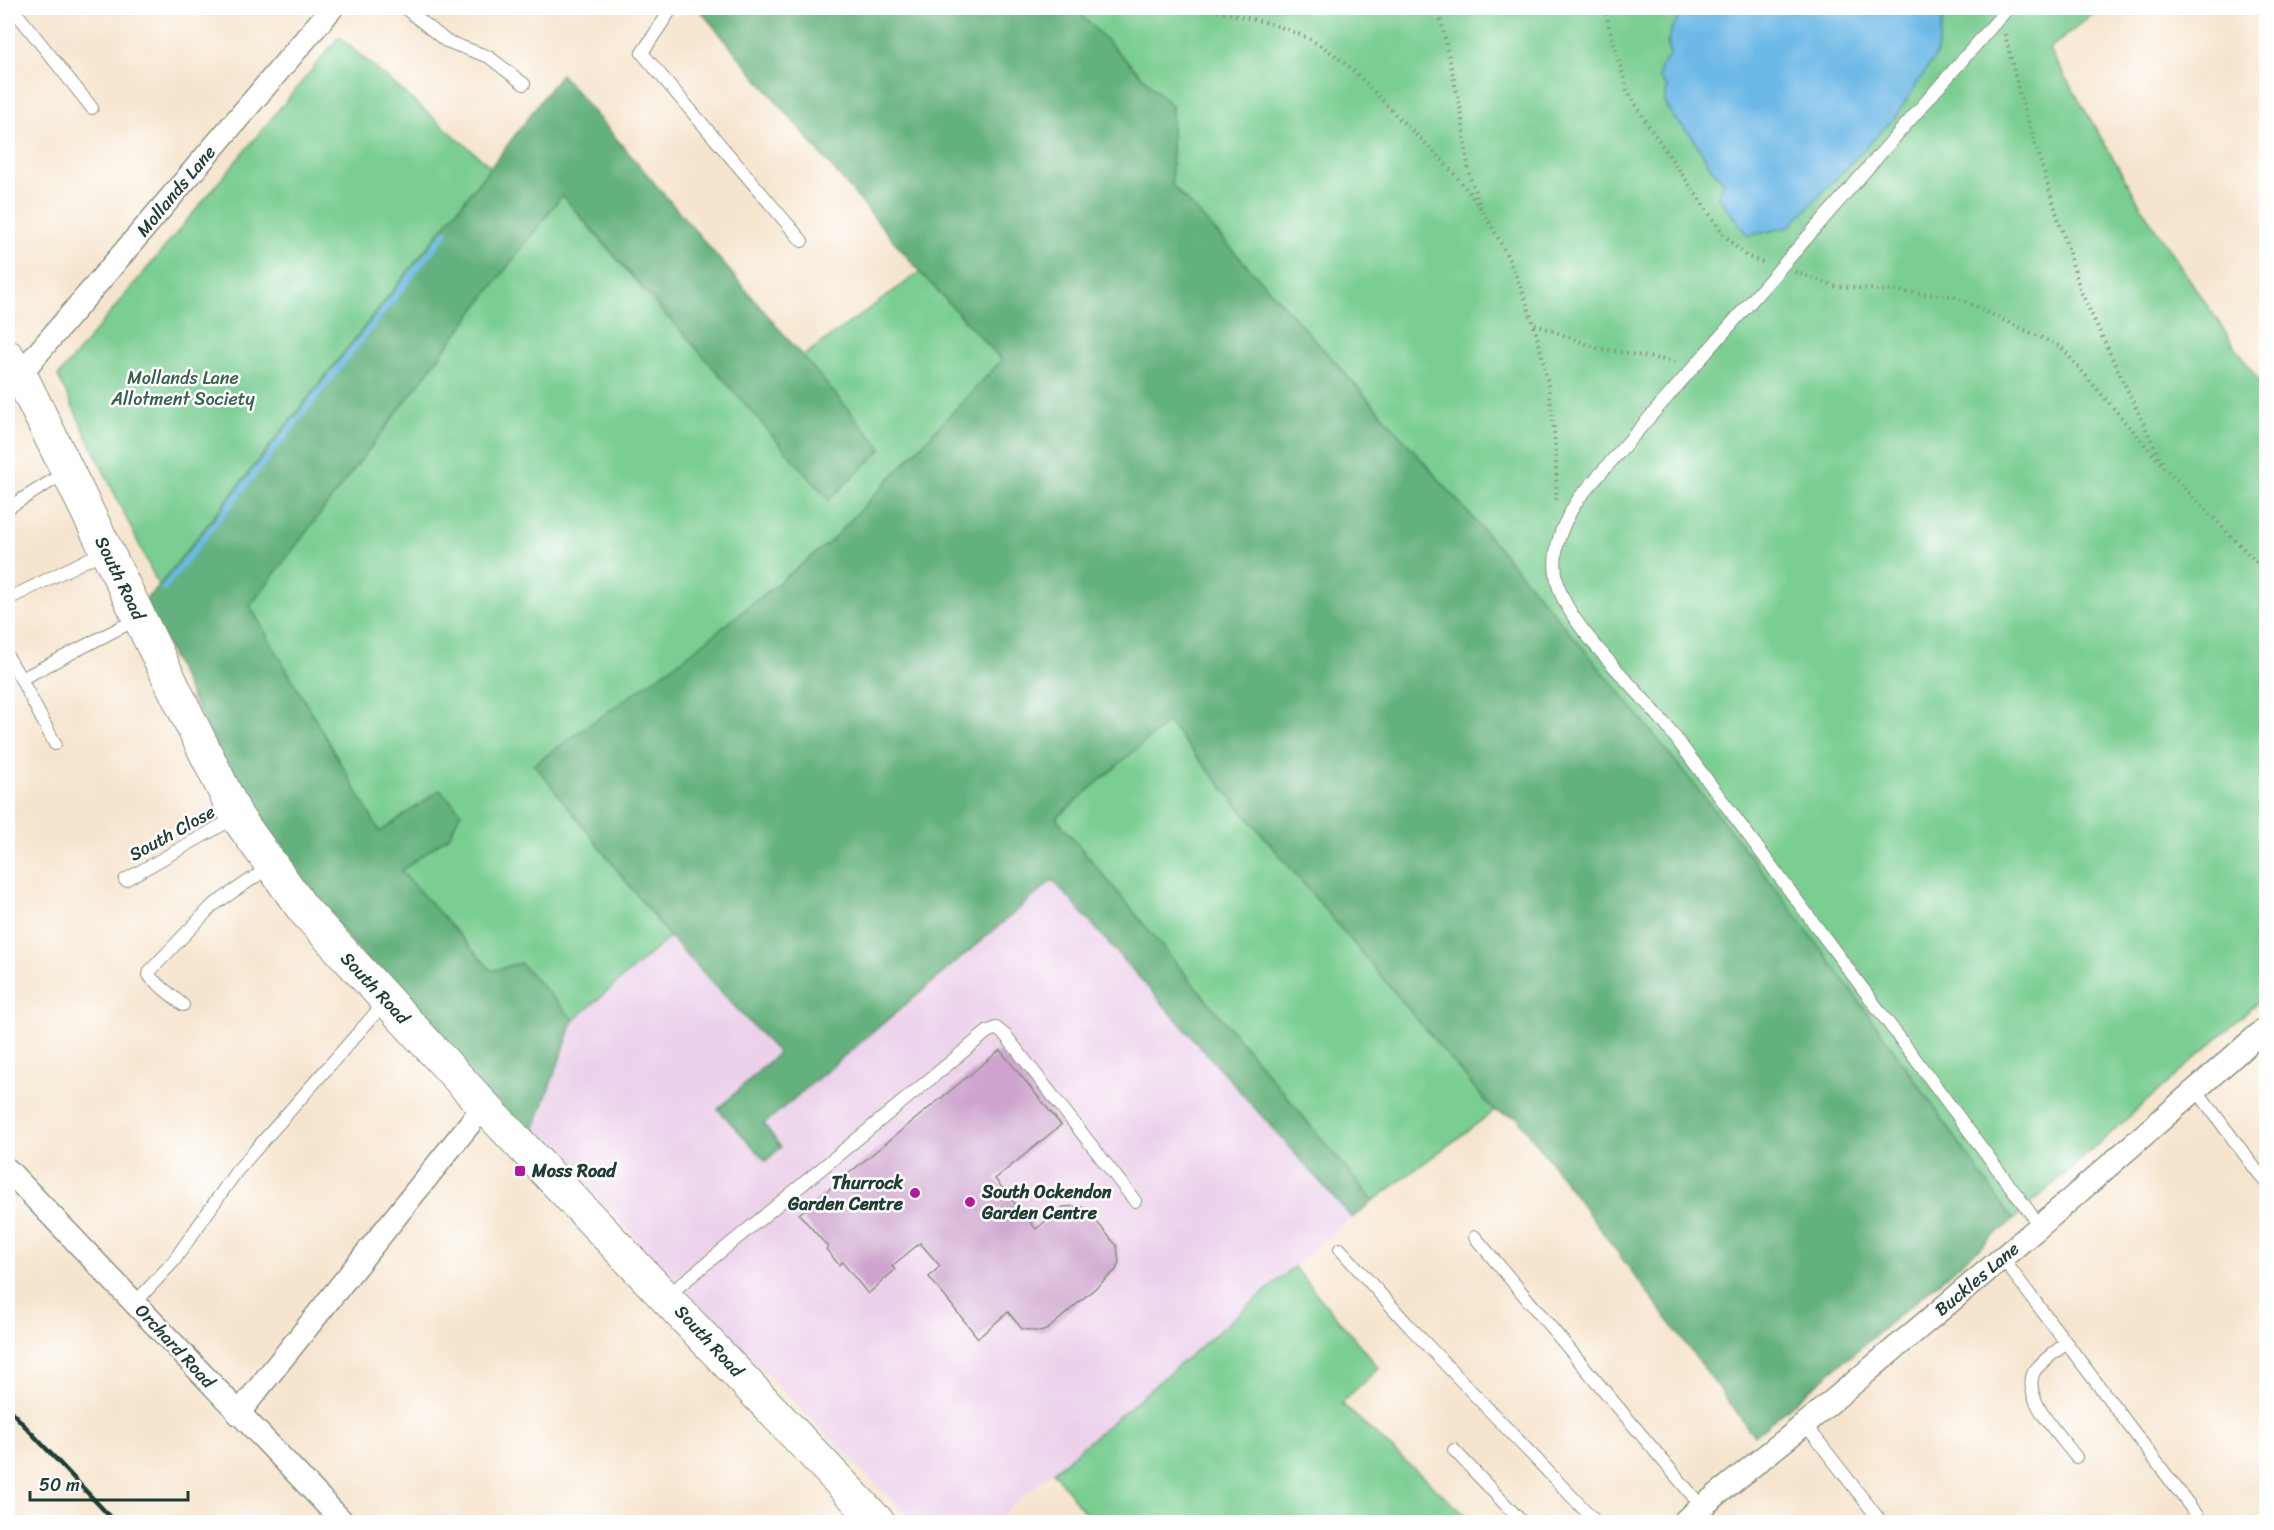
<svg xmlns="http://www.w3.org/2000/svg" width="2274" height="1530" viewBox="0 0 2274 1530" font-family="Sriracha,sans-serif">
<rect width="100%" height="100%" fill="#fff"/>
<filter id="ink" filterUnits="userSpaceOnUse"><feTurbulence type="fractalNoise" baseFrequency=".0167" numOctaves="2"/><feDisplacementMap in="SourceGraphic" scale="12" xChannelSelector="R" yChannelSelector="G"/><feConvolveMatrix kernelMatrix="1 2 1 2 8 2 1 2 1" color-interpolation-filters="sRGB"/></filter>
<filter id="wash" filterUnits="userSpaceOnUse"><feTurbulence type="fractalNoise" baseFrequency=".008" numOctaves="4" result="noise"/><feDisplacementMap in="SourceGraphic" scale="24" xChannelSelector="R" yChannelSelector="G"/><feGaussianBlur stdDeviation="1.35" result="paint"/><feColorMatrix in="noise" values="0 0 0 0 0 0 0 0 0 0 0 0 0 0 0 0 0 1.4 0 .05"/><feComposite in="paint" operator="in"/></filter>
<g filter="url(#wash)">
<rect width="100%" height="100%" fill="#f6e5ce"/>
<polygon fill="#ecd1ea" points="1053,880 1352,1218 993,1522 913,1522 702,1309 534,1130 574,1020 670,937 778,1053 719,1109 766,1161 764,1124"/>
<g fill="#7ace92" stroke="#4c8663" stroke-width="1.5">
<path d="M1074,8H1685L1667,42L1670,55L1665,102L1674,118L1692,136L1711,168L1724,181L1718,197L1749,236L1925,72L1936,55L1945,8H2101L2049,49L2150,221L2266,392V995L2013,1220C1928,1099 1845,977 1754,861C1572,626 1376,402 1172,185V106Z"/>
<polygon points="339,37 491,167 159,586 58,376"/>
<polygon points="562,195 666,317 882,449 802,357 920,272 1002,360 831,541 687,656 535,764 670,937 574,1020 520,963 492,971 401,871 450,835 440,790 380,832 250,606"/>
<polygon points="1168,722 1494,1111 1373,1201 1056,818"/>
<polygon points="1294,1267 1379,1368 1341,1403 1473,1522 1092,1522 1053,1472"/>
</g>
<g fill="#63b17c" stroke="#417758" stroke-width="1.5">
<path d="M698,8H1074L1172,106V185C1376,402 1572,626 1754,861C1845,977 1928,1099 2013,1220L1754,1436L1517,1117L1494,1111L1168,722L1056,818L1373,1201L1352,1218L1053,880L764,1124L781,1147L766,1161L718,1109L778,1053L670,937L534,764L687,656L831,541L1002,360L920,272Z"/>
<polygon points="561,74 882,449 829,500 562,195 250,606 380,832 440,790 461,812 450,835 401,871 492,971 520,963 574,1020 530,1141 438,1045 253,825 145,600 159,586 491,167"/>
</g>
<path fill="#6cb8e6" stroke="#467a8d" stroke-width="1.5" d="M1685,8H1945L1936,55L1896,116L1789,227L1748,236L1718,196L1723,181L1711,168L1692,136L1674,118L1665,102L1667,87L1659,78L1661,67L1670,55C1665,34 1674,25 1685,8Z"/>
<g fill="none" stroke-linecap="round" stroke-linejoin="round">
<polyline stroke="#6cb8e6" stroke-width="6" points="164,588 446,232"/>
</g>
<g id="blocks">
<polygon fill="#cea4ce" points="1000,1050 1061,1125 995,1179 1036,1229 1063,1207 1079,1206 1086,1209 1117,1246 1119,1262 1116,1270 1048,1329 1041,1332 1022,1329 1008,1312 978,1338 929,1277 940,1266 920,1243 892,1266 895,1270 868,1294 842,1262 839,1265 826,1249 828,1247 799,1214"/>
</g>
</g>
<g filter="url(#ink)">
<use href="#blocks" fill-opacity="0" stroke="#8a9181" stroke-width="1.5"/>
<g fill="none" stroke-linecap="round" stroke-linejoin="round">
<defs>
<g id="service">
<polyline points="405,8 446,41 489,57 524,84"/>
<polyline points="672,8 642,53 802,241"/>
<path d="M2008,8L1579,498C1560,527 1548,556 1560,591C1575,633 1640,691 1669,729C1793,895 1916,1060 2040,1226"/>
<polyline points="14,10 92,108"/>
<polyline points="8,508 66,472"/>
<polyline points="8,599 105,551"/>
<polyline points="8,657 21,679 139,618"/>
<polyline points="21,679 55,744"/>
<polyline points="125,880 236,817"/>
<polyline points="183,1005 152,979 149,975 150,971 212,906 271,866"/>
<polyline points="2195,1088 2266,1183"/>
<polyline points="1475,1237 1702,1507"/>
<polyline points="1340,1249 1410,1327 1596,1522"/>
<polyline points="2002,1258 2202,1522"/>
<polyline points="667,1296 987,1032 996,1028 1006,1036 1135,1201"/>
<polyline points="135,1303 173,1262 236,1172 387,1000"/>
<path d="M2066,1343C2057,1351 2040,1362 2034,1372C2021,1398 2061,1437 2076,1457"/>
<polyline points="1805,1424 1881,1522"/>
<polyline points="1454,1450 1522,1522"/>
</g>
<g id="minor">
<polyline points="20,374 332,8"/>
<polyline points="8,1170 343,1522"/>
<polyline points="238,1414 484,1106"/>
<polyline points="1683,1522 1805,1424 2040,1226 2266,1028"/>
</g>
<polyline id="secondary" points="8,357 20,374 237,817 303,909 484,1106 878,1522"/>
</defs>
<use href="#service" stroke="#8a9181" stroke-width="14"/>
<use href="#minor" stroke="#8a9181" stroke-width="25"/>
<use href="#secondary" stroke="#8a9181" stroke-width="35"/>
<g stroke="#8a9181" stroke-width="4" stroke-dasharray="1.5 4.5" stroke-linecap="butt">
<path d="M1206,8C1244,18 1283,23 1318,44C1349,62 1373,91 1398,117C1417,136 1438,154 1455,175C1530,263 1560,390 1556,503"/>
<polyline points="1438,8 1461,111 1469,175 1481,208"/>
<polyline points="1604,8 1627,90 1650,128 1724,235 1746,256 1766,263"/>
<polyline points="2005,34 2019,92 2081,292 2164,467 2266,572"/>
<polyline points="1795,272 1835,286 1953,296 2061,347 2164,467"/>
<polyline points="1535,324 1597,348 1677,362"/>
</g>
<use href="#service" stroke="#fff" stroke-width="12"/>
<use href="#minor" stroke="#fff" stroke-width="22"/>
<use href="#secondary" stroke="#fff" stroke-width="33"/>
<polyline stroke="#1f3d34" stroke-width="4.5" points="8,1408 115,1522"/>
</g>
</g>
<g fill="#b5179e" stroke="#fff" stroke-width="2">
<rect x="514" y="1165" width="12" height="12" rx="3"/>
<circle cx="915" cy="1193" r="6"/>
<circle cx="970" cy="1202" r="6"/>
</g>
<g text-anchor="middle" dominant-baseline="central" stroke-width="5" stroke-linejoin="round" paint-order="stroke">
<g font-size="18" fill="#1f3d34" stroke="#fff">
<text transform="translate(176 191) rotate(-50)">Mollands Lane</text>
<text transform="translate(120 578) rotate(64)">South Road</text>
<text transform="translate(172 833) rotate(-29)">South Close</text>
<text transform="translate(375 988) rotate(47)">South Road</text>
<text transform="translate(1977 1279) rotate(-40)">Buckles Lane</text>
<text transform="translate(709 1341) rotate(47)">South Road</text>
<text transform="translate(175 1346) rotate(47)">Orchard Road</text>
</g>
<g font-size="18" fill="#36614c" stroke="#fff">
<text x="183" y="378">Mollands Lane<tspan x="183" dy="21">Allotment Society</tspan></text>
</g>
<g font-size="18" font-weight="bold" fill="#1f3d34" stroke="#fff" text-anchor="start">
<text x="532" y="1171">Moss Road</text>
<text x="903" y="1183" text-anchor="end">Thurrock<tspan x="903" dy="21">Garden Centre</tspan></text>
<text x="982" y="1192">South Ockendon<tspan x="982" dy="21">Garden Centre</tspan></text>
</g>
</g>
<rect width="2274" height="1530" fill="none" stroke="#fff" stroke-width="30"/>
<path d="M30 1491v9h158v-9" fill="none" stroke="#1f3d34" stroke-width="3"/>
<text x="39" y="1491" font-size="18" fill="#1f3d34" stroke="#ffffff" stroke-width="4.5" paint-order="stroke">50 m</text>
</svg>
